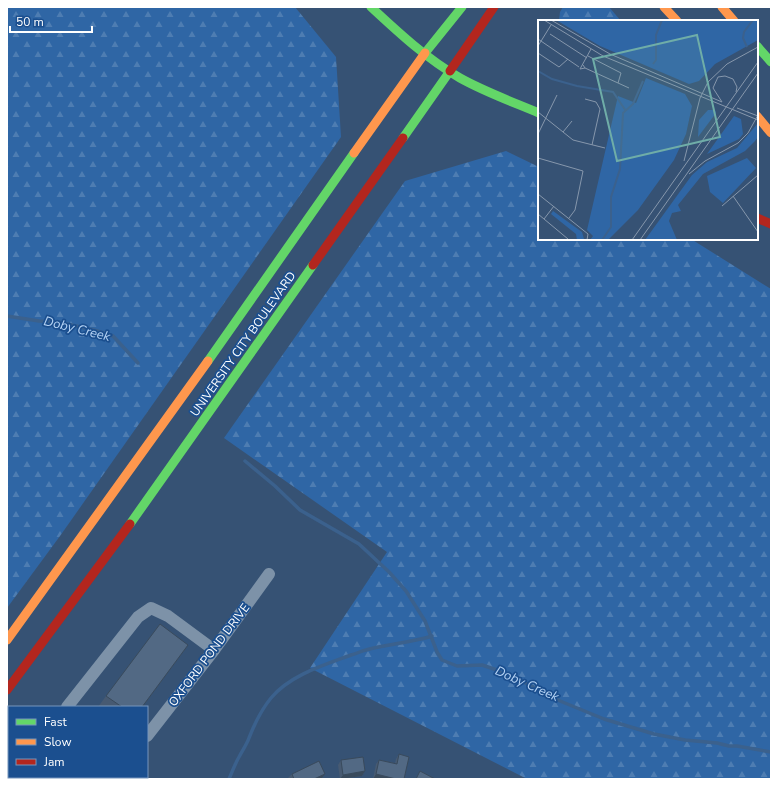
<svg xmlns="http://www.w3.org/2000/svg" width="778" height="786" viewBox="0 0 778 786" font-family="'Nunito Sans',sans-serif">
<defs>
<pattern id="forest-firs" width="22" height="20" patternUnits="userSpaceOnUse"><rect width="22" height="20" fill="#2f66a5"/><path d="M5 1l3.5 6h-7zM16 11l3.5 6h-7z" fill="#4e7db2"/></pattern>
</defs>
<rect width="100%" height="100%" fill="#365274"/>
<g fill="url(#forest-firs)">
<polygon points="7,7 295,7 336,57 341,137 60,536 7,608"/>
<polygon points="563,7 609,7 621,21 559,21 560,12"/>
<polygon points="506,151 539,167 539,239 691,239 771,289 771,779 527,779 310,668 387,552 224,438 405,181"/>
</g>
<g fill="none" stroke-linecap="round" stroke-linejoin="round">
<g stroke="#3b618d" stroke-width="3.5">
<polyline points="7,316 39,321 59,322 63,325 67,324 94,330 113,336 138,363"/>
<polyline points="245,461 275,486 300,510 359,544 389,572 406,591 425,621 437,652 442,660 457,666 482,665 497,670 501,673 516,678 560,701 604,719 654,734 685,740 717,743 729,746 737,746 771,752"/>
<path d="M229,779C232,772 235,764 239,757C242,751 247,744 249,738C254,725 262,709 271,698C290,675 324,665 351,655C356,654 361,651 366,650C387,644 410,643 432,636"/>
</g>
<g stroke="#7d92a8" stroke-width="12">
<polyline points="67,707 138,617 151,608 168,616 214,650"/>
<polyline points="147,736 214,650 269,574"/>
<polyline points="11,779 13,777"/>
<polyline points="114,779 115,777"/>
</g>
<g stroke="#63d668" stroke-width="9">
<path d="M371,7C399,33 427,59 460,78C485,92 513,102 539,113"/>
<polyline points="757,46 771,62"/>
<polyline points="425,53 462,7"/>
<polyline points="403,138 450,71"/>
<polyline points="208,361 354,153"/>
<polyline points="130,524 313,265"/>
</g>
<g stroke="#ff974d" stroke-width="9">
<polyline points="664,7 677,21"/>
<polyline points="722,7 734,21"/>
<polyline points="757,116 771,133"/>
<polyline points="354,153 425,53"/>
<polyline points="7,640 208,361"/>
</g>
<g stroke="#b3261e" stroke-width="9">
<polyline points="450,71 494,7"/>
<polyline points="757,218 771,224"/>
<polyline points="313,265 403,138"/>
<polyline points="7,690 130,524"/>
</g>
</g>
<g fill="#475a72">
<polygon points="188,645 142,707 98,707 106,696"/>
<polygon points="399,754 404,779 373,779 376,764 379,760 395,763 396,759"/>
<polygon points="341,760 365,771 362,776 340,779 338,765"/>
<polygon points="292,774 325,774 322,778 320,779 289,779 288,778"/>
</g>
<g fill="#394a5c">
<polygon points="365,771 362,776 340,779 343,775"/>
<polygon points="325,774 322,778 320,779 314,779"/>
<polygon points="376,774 396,779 373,779"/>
</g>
<g fill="#526984" stroke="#394a5c">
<polygon points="160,624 188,645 142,707 122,707 106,696"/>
<polygon points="399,754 409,757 404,779 396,779 376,774 379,760 397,764"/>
<polygon points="363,757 365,771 343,775 341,760"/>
<polygon points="319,761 325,774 314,779 294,779 292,774"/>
<polygon points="420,771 435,779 416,779"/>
<polygon points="43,777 88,777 87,779 41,779"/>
</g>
<g text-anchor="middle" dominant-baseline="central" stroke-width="3.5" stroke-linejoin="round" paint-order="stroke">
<g font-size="12" fill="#fff" stroke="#1b4f8f">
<text transform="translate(243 344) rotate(-55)">UNIVERSITY CITY BOULEVARD</text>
<text transform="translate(209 655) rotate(-53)">OXFORD POND DRIVE</text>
</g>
<g font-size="13" font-style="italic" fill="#b5d3f5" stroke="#1b4f8f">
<text transform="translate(77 329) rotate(14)">Doby Creek</text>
<text transform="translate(527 684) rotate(24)">Doby Creek</text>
</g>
</g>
<g transform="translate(538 20)">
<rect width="220" height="220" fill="#365274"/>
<path d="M18,0H220V20L177,44L161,61L151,64L62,26ZM108,58L147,74L154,86L148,114L136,140L100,190L70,220H52L55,216L49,210L80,76L98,83ZM170,90H177L178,93L160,117L161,100ZM196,96L203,99L205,114L201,119L169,134ZM220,103V117L217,121L207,131L165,154L140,185L143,191L134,193L131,201L139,220H107L154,155L169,142L199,128ZM15,191L44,212L46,219L39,220L38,214L13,194Z" fill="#2f66a5"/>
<path d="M209,138L218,148L185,183L172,172L169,156Z" fill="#2f66a5"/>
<path fill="none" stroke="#3b618d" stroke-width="2" d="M209,27L205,18L206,12L215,0M115,44L118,40V15L124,0M0,51L14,59L39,66L75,72L88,91M64,220L73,207V177L82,149L85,93L95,84L105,61"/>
<path fill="none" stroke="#8697ac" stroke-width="1" d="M6,0L65,36L220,100M13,0L72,34L184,82M12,14L49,38M0,19L41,47M0,26L13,5M0,33L21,47L30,39M50,36L83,53L80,63M45,45L47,48L42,49L53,29M47,48L91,68M47,79L58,82L62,89L54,125M184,82L175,68L180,57L187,56L195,59L199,67L198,72M199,88L220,96M0,92L35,120L67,128M25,112L34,101M0,114L19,75M0,138L45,151L37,190L31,198M146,141L162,78L170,62L189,44L220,27M151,154L167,141L200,123L210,113L220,95M0,174L50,214L49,220M195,176L220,212M184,186L220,155M0,194L30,219M6,199L16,186M94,220L220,42M102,220L220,53"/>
<path fill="#6fada8" fill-opacity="0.15" stroke="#6fada8" stroke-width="2" d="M159,15L182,117L79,141L55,39Z"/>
<rect width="220" height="220" fill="none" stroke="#fff" stroke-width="2"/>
</g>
<rect width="778" height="786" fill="none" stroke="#ffffff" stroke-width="16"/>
<rect x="8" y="706" width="140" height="72" fill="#1b4f8f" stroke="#7695bc"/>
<rect x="16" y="719" width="20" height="6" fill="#63d668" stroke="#7695bc"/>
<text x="44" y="726" font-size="12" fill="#ffffff">Fast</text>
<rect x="16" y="739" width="20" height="6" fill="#ff974d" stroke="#7695bc"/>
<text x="44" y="746" font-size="12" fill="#ffffff">Slow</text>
<rect x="16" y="759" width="20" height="6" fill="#b3261e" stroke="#7695bc"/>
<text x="44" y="766" font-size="12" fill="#ffffff">Jam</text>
<path d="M10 26v6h82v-6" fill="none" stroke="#ffffff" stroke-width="2"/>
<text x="16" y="26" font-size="12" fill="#ffffff" stroke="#1b4f8f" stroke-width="3" paint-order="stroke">50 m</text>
</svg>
